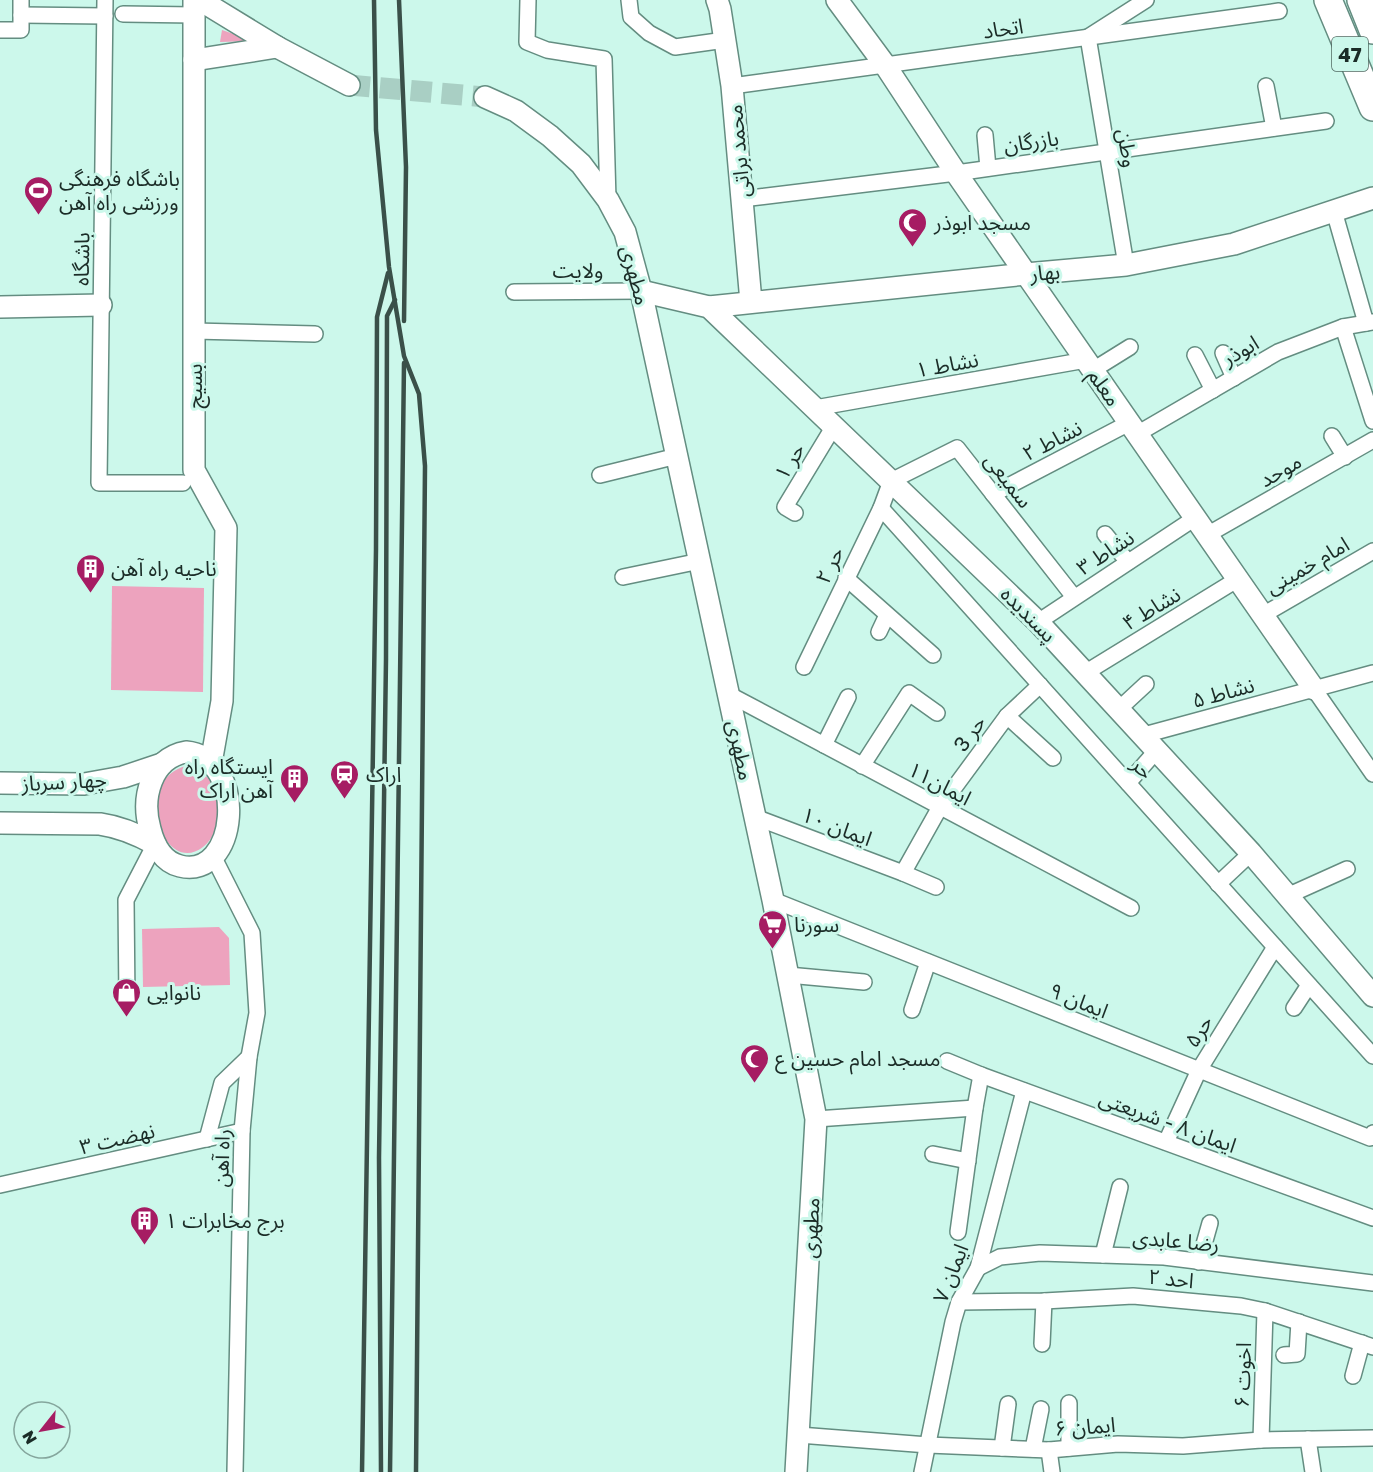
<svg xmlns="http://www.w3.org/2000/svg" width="1373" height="1472" viewBox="0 0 1373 1472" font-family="'Golos Text','Noto Sans Arabic',sans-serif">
<rect width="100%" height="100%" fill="#ccf8eb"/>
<g fill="#eda3be">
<polygon points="222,30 254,41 220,42"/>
<polygon points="112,586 204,588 203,692 111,690"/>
<path d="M186,766C210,771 220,791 218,814C217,826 213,840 203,847C163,878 131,780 186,766Z"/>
<polygon points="219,927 229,938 230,985 143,987 142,929"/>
</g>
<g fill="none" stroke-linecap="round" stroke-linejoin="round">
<polyline stroke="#a9cfc4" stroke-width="21" stroke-dasharray="21 10" stroke-linecap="butt" points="349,85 485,97"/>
<defs>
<g id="street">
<polyline points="105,0 99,483 183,483"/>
<polyline points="528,0 527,42 547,50 604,59 608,200"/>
<polyline points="629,0 631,17 649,33 675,47 725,40"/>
<polyline points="123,14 194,15"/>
<polyline points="21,15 105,16"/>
<polyline points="0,30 21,30 21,0"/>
<polyline points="732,86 1279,11"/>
<polyline points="1266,86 1274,128"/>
<polyline points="985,135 988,168"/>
<polyline points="742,199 956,173 1326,121"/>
<polyline points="1334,211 1366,323"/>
<polyline points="1126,265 1088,37 1146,0"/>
<polyline points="514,292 641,291"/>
<polyline points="1343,327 1373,421"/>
<polyline points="194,331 315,334"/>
<polyline points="1223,353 1234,378"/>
<polyline points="1195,355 1213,390"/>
<polyline points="1093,370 1130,347"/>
<polyline points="815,408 1086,360"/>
<polyline points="1137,434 1278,352 1343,327 1373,322"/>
<polyline points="1332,436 1345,457"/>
<polyline points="600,475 677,456"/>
<polyline points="993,494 1129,423"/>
<polyline points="881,508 1373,1056"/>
<polyline points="795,513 785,507 834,426"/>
<polyline points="1105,534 1128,562"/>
<polyline points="1207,535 1373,440"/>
<polyline points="623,577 700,561"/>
<polyline points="846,578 933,655"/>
<polyline points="1263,615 1373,551"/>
<polyline points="1038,622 1195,518"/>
<polyline points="879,632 887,615"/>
<polyline points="804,667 881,508 891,481 957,448 1074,597"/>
<polyline points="1085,673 1238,579"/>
<polyline points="1314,689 1373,774"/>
<polyline points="730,695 1131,908"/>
<polyline points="1119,709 1146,684"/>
<polyline points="1007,716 1053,758"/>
<polyline points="1144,735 1373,673"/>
<polyline points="824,745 848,697"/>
<polyline points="862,766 909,693 937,713"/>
<polyline points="1128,783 1157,750"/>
<polyline points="755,817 903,873 936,887"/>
<polyline points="213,856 252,933 257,1013 249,1057 242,1131 235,1472"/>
<polyline points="903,873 940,807 1007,716 1040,685"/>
<polyline points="1218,884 1251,853"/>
<polyline points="1287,896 1347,869"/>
<polyline points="773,900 1370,1138 1373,1133"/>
<polyline points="788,975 864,982"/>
<polyline points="127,1002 126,900 155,844"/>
<polyline points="1294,1008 1309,985"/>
<polyline points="912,1010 928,962"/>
<polyline points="947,1061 981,1075 1373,1218"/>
<polyline points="816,1119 975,1108"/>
<polyline points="207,1139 222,1083 249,1057"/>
<polyline points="1166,1142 1199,1070 1275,947"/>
<polyline points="933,1154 968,1161"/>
<polyline points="0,1185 242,1131"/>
<polyline points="958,1232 975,1108 981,1075"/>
<polyline points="1103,1255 1120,1187"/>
<polyline points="1199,1262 1210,1223"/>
<polyline points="978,1268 1000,1257 1040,1253 1164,1257 1373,1283"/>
<polyline points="959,1302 1044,1301 1133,1296 1241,1306 1265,1311 1373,1347"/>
<polyline points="1042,1344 1044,1301"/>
<polyline points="1284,1355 1297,1354 1299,1322"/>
<polyline points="1353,1376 1362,1343"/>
<polyline points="799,1435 928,1445 1049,1450 1118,1444 1183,1446 1261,1440 1373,1438"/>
<polyline points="1308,1439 1313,1472"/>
<polyline points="1261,1440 1265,1311"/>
<polyline points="1002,1448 1008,1404"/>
<polyline points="1069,1448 1069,1403"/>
<polyline points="1033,1449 1041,1409"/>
<polyline points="1049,1450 1052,1472"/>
<polyline points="922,1472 953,1322 959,1302 978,1268 1024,1091"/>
</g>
<g id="secondary">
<polyline points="194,0 194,470 226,528 222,701 211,763"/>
<polyline points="200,0 277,47 349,85"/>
<polyline points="717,0 720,9 732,86 751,302"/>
<polyline points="837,0 885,65 956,173 1314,689"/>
<polyline points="194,60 277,47"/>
<polyline points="485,97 516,111 550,136 581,164 608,200 625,232 641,291 773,900 816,1119 796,1472"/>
<polyline points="641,291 709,307 1038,622 1251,853 1373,996"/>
<polyline points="0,307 101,305"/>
<polyline points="709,307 1026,274 1126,265 1234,244 1373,198"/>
<path d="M186,752C249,758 238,881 180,866C163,862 154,845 150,829C141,798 151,758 186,752Z"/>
<polyline points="0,783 84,784 123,777 162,764"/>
<path d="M0,823L100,824C121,827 137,834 155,844"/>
</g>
<g id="highway">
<polyline points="1328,0 1373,107"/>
<polyline points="1361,0 1373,30"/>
</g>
</defs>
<use href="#street" stroke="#648d81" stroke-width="18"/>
<use href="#secondary" stroke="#648d81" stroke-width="24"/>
<use href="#highway" stroke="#648d81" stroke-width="30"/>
<use href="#street" stroke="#fff" stroke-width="15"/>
<use href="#secondary" stroke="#fff" stroke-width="21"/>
<use href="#highway" stroke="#fff" stroke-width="27"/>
<g stroke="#3a5049" stroke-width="4.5">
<polyline points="374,0 376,130 389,267 404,356 419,394 425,466 416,1472"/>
<polyline points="399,0 406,167 404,321"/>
<polyline points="362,1472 376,549 377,317 388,273"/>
<polyline points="381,1472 379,1158 386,659 387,316 395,300"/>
<polyline points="390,1472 404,363"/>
</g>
</g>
<defs>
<symbol id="stadium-pin" viewBox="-11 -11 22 30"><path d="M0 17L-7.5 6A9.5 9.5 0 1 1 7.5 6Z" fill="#a61c63" stroke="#ccf8eb"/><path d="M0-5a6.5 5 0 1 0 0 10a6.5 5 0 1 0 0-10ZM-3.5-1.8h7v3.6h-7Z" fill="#fff"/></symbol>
<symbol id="mosque-pin" viewBox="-11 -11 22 30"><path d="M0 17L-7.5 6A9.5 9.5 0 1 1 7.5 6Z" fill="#a61c63" stroke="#ccf8eb"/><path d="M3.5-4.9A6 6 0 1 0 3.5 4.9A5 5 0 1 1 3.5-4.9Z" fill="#fff"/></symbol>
<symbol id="building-pin" viewBox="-11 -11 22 30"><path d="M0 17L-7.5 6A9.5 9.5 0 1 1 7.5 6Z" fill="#a61c63" stroke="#ccf8eb"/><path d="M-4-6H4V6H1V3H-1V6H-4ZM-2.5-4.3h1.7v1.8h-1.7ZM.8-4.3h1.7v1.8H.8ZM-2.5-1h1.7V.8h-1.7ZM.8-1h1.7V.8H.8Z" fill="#fff"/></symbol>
<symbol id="station-pin" viewBox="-11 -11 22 30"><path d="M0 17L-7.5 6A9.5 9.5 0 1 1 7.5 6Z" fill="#a61c63" stroke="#ccf8eb"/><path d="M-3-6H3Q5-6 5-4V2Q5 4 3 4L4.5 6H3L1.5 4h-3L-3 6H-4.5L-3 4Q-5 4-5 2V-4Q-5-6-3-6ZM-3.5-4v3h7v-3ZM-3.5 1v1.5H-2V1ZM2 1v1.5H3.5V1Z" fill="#fff"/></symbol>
<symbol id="supermarket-pin" viewBox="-11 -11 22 30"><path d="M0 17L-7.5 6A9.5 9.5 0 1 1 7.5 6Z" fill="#a61c63" stroke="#ccf8eb"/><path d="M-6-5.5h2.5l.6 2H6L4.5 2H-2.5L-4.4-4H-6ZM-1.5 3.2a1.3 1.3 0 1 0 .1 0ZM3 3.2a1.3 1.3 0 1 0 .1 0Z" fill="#fff"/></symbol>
<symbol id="shop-pin" viewBox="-11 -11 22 30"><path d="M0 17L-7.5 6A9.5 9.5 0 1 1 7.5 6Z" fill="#a61c63" stroke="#ccf8eb"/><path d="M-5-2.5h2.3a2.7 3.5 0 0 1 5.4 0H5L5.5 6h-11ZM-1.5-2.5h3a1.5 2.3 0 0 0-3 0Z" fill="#fff"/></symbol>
</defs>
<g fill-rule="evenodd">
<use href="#stadium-pin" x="22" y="174" width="33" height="45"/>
<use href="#mosque-pin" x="896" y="206" width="33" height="45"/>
<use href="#building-pin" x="74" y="552" width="33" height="45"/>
<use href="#station-pin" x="328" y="758" width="33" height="45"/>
<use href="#building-pin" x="278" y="762" width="33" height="45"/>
<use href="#supermarket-pin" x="756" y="908" width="33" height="45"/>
<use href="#shop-pin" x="110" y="976" width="33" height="45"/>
<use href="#mosque-pin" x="738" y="1042" width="33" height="45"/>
<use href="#building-pin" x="128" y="1204" width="33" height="45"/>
</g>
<g text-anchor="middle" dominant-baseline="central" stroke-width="6" stroke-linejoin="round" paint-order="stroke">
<rect fill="#ccf8eb" stroke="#506962" stroke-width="1.5" x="1332" y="37" width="36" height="34" rx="4.5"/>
<g font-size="20" font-weight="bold" fill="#1b2c27">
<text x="1350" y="54">47</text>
</g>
<g font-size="21" fill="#1b2c27" stroke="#ccf8eb">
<text transform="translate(1003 28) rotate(-8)">اتحاد</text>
<text transform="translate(1031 141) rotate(-8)">بازرگان</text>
<text transform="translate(1128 148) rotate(81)">وطن</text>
<text transform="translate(738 151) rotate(-95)">محمد براتی</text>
<text transform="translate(81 259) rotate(-89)">باشگاه</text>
<text x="578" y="270">ولایت</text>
<text transform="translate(1045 272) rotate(-5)">بهار</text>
<text transform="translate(636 275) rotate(75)">مطهری</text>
<text transform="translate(1240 350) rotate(-30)">ابوذر</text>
<text transform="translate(947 364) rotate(-10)">نشاط ۱</text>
<text transform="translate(194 386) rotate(-90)">بسیج</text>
<text transform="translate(1105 387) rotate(55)">معلم</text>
<text transform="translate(1052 440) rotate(-27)">نشاط ۲</text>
<text transform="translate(789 461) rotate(-59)">حر ۱</text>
<text transform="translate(1280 470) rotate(-30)">موحد</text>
<text transform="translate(1009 480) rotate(52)">سمیعی</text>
<text transform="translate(1105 552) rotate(-33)">نشاط ۳</text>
<text transform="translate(829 565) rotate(-64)">حر ۲</text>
<text transform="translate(1307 565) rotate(-30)">امام خمینی</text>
<text transform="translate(1151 608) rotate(-31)">نشاط ۴</text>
<text transform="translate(1029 614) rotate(45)">پسندیده</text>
<text transform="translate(1223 692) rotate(-15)">نشاط ۵</text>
<text transform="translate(969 733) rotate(-54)">حر 3</text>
<text transform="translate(741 750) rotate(78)">مطهری</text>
<text transform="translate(1143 768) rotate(48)">حر</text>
<text transform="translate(64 781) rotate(-3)">چهار سرباز</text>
<text transform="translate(940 783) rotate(28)">ایمان۱۱</text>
<text transform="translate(837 826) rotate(21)">ایمان ۱۰</text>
<text transform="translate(1079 1000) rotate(22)">ایمان ۹</text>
<text transform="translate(1198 1031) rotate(-58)">حر۵</text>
<text transform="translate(1168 1121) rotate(20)">ایمان ۸ - شریعتی</text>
<text transform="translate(117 1138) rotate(-13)">نهضت ۳</text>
<text transform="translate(221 1158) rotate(-88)">راه آهن</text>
<text transform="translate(810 1228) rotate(-87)">مطهری</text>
<text transform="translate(1176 1240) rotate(5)">رضا عابدی</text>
<text transform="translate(950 1273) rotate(-68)">ایمان ۷</text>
<text transform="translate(1171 1278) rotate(6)">احد ۲</text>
<text transform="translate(1242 1375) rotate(-88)">اخوت ۶</text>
<text transform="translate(1085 1426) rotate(-4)">ایمان ۶</text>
</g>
<g font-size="21" fill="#1b2c27" stroke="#ccf8eb" text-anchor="start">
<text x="59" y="178">باشگاه فرهنگی<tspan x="59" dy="24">ورزشی راه آهن</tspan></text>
<text x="934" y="222">مسجد ابوذر</text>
<text x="111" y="568">ناحیه راه آهن</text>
<text x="273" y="766" text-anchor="end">ایستگاه راه<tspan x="273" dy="24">آهن اراک</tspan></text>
<text x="366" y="774">اراک</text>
<text x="794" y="924">سورنا</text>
<text x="147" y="992">نانوایی</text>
<text x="775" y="1058">مسجد امام حسین ع</text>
<text x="165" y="1220">برج مخابرات ۱</text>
</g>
</g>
<g transform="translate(42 1430) rotate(239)"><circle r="28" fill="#ccf8eb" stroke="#85a69d" stroke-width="1.5"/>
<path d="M0-4.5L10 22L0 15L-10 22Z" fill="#a61c63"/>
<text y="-9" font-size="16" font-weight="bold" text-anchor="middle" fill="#1b2c27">N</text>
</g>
</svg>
